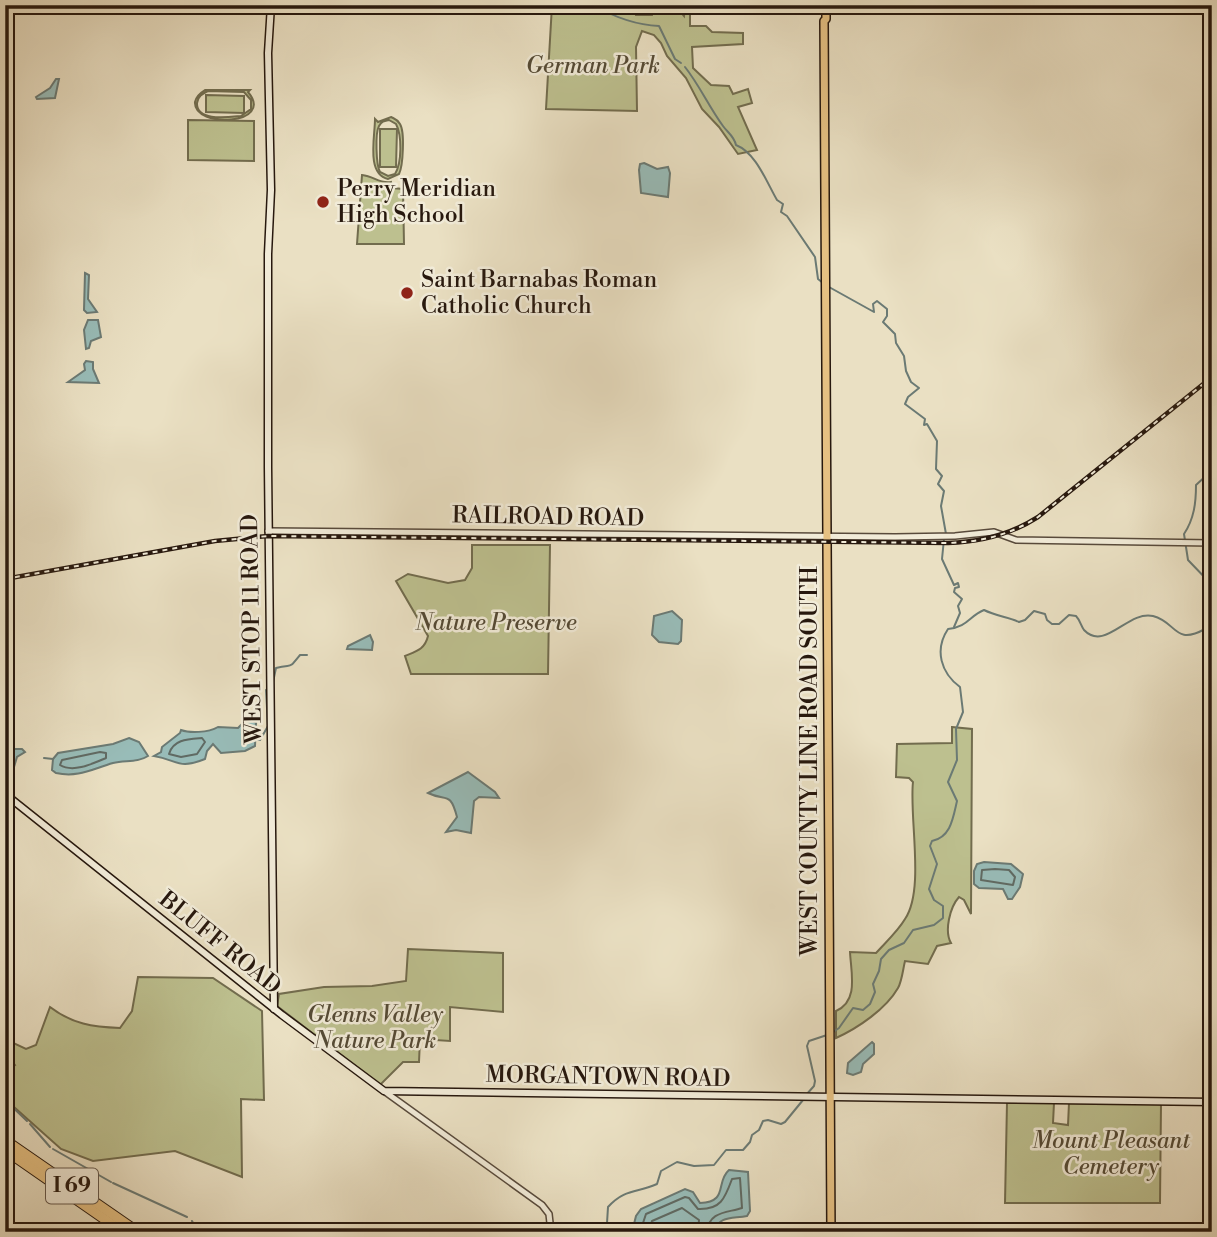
<svg xmlns="http://www.w3.org/2000/svg" width="1217" height="1237" viewBox="0 0 1217 1237" font-family="'Libre Bodoni',serif">
<rect width="100%" height="100%" fill="#eae0c3"/>
<filter id="stains"><feTurbulence type="fractalNoise" baseFrequency=".00286" numOctaves="4"/><feColorMatrix values="0 0 0 0 .2 0 0 0 0 .09 0 0 0 0 .02 0 0 0 .5 -.17"/></filter>
<radialGradient id="worn" r=".72"><stop offset=".6" stop-color="#630" stop-opacity="0"/><stop offset="1" stop-color="#630" stop-opacity=".3"/></radialGradient>
<g fill="#bdc08f" stroke="#726c4e" stroke-width="2" fill-rule="evenodd">
<polygon points="552,5 635,5 636,15 652,15 655,5 675,5 684,16 685,5 690,5 690,26 706,26 712,32 743,33 743,44 692,47 693,68 711,85 729,86 733,94 748,89 752,103 738,107 757,150 738,154 719,127 702,109 686,78 667,56 661,43 654,35 642,31 636,47 637,111 546,109"/>
<path d="M205,90H250L248,92C276,125 193,129 195,102C196,96 200,93 205,90ZM208,91L244,92L251,100V109L241,116C229,117 196,122 197,103C198,96 202,94 208,91Z"/>
<polygon points="206,95 244,96 244,113 206,112"/>
<path d="M391,117C395,119 397,119 400,124C405,132 403,166 399,174L388,179C366,174 375,137 375,119L378,122ZM389,120L396,124C402,135 402,163 395,174L388,176L380,172C376,165 375,133 379,126C382,121 384,121 389,120Z"/>
<polygon points="188,120 254,121 254,161 188,160"/>
<polygon points="380,129 397,129 396,167 380,167"/>
<path d="M362,175C374,176 379,184 391,182L392,188L403,189L404,244H357Z"/>
<path d="M472,545H550L548,674H411L405,656C417,651 425,649 428,636L396,581L408,574L448,583L465,580L472,568Z"/>
<path d="M952,727L972,729L971,914L964,900L959,897C950,907 944,931 951,943L937,946L928,964L905,961C903,969 902,981 898,988C886,1009 858,1028 836,1038V1011C859,1001 851,973 850,952L876,953C886,942 898,931 905,919C925,890 909,817 913,782L909,778L896,777L897,744L952,743Z"/>
<polygon points="408,949 503,953 503,1012 450,1007 450,1041 420,1039 419,1062 403,1062 380,1085 277,1006 279,994 324,987 372,986 406,981"/>
<path d="M138,977L213,978L262,1011L264,1100L241,1099L242,1177L175,1151L93,1161L61,1149L5,1099V1073L15,1065L5,1053V1039L26,1049L36,1045L50,1007C72,1024 93,1027 120,1028L132,1011Z"/>
<polygon points="1007,1103 1054,1103 1053,1123 1068,1125 1069,1103 1161,1104 1160,1203 1005,1203"/>
</g>
<g fill="#98bcb8" stroke="#6b7a74" stroke-width="2">
<polygon points="56,79 59,79 55,98 37,99 36,97 50,88"/>
<polygon points="644,163 657,169 668,167 670,173 668,197 641,193 639,170 640,164"/>
<polygon points="85,273 89,275 88,299 97,312 87,313 84,310"/>
<polygon points="88,320 98,320 101,337 91,341 89,348 86,349 84,330"/>
<polygon points="86,361 93,362 93,369 99,383 68,382 85,370 84,364"/>
<polygon points="672,611 682,620 681,641 678,644 659,642 652,635 654,616"/>
<polygon points="370,635 373,642 372,650 347,649 348,646"/>
<path d="M250,719L256,723L255,746L245,751L221,753L213,744L207,751L205,759C178,770 178,760 154,756L161,752L162,747L180,733L181,730C189,733 208,733 218,727L238,728L246,720Z"/>
<path d="M129,738L139,742L148,756C137,763 126,760 113,763C92,769 78,778 56,773L52,770L53,759L58,753L113,744Z"/>
<polygon points="5,744 11,749 22,749 25,752 17,757 14,767 6,777"/>
<path d="M468,772L495,792L499,798L479,797L474,801L471,833L456,830L446,832L457,817C450,790 446,802 428,793Z"/>
<polygon points="984,862 1011,864 1023,874 1020,887 1012,899 1008,899 1003,889 979,888 974,884 974,871 977,864"/>
<polygon points="872,1042 874,1044 874,1054 863,1064 861,1072 853,1075 847,1073 848,1063"/>
<path d="M729,1170L748,1172L750,1211L747,1216C732,1219 720,1215 713,1232H632L636,1216L641,1209L685,1189L693,1192L700,1203C729,1202 715,1182 729,1170Z"/>
</g>
<g fill="none" stroke-linecap="round" stroke-linejoin="round">
<g stroke="#606a63" stroke-width="2">
<path d="M202,738L205,742L197,754L181,757L169,754C173,739 189,739 202,738Z"/>
<path d="M100,752L106,753V758C92,764 73,773 60,765L62,760Z"/>
<polygon points="995,869 1009,870 1015,877 1013,885 981,880 982,870"/>
<path d="M640,1232L646,1214L685,1197L689,1198L698,1209C721,1210 725,1198 732,1179L740,1178L742,1208C727,1213 709,1211 707,1232"/>
<polyline points="649,1232 652,1221 682,1208 699,1220 698,1232"/>
</g>
<g stroke="#6b7a74" stroke-width="2">
<path d="M593,5C614,17 635,25 659,26L675,59L681,63"/>
<path d="M685,67C700,86 709,107 723,126C728,133 734,136 736,145C756,153 766,181 777,200L783,204L781,212L787,216L815,257L818,279L823,283"/>
<polyline points="829,287 874,312 873,304 877,301 887,309 887,316 883,322 895,334 896,343 904,356 906,371 911,382 919,388 908,397 905,404 925,419 924,425 927,424 937,441 936,469 942,476 938,484 944,491 941,506 946,534"/>
<path d="M1212,474H1208L1196,485C1196,503 1194,519 1184,534L1188,560L1212,585"/>
<polyline points="944,539 942,559 954,585 958,583 959,587 955,588 954,592 962,599 958,606 960,613 954,627"/>
<path d="M273,682L276,668C294,663 287,671 300,655H307"/>
<polyline points="256,740 260,740 268,726 266,690 268,689"/>
<polyline points="44,758 53,759"/>
<path d="M832,1033L839,1028L853,1008L863,1010L870,1004L875,992L873,984L879,971L881,959L889,950L904,943L913,930L934,925L943,918V906L934,900L929,889L937,864L930,846L932,841C951,837 953,818 957,801L948,782L957,760L956,729L963,712L960,687C941,673 934,650 948,629C968,627 969,616 984,610C996,616 1008,617 1019,622L1025,620L1034,611L1045,614L1047,620L1052,624H1059L1069,615L1076,616C1080,620 1081,626 1084,630C1105,652 1128,610 1153,616C1177,622 1174,646 1205,629L1206,621L1212,612"/>
<polyline points="806,1095 814,1086 815,1081 807,1046 809,1041 827,1035"/>
<polyline points="5,1100 27,1121"/>
<polyline points="30,1124 50,1147"/>
<polyline points="53,1149 111,1182"/>
<polyline points="113,1183 187,1217"/>
<polyline points="192,1221 194,1225 210,1232"/>
<path d="M610,1232L607,1223L608,1207C625,1188 638,1193 657,1184L661,1171L677,1162L694,1166L714,1165L726,1150H743L750,1142L752,1135L759,1130L763,1121L768,1120L781,1124L785,1122L803,1100"/>
</g>
<defs>
<g id="tertiary">
<polyline points="268,531 895,537 955,536 994,532 1016,540 1212,543"/>
<polyline points="384,1091 542,1205 549,1214 551,1232"/>
</g>
<g id="secondary">
<polyline points="271,5 268,53 271,190 268,254 268,467 274,1009"/>
<polyline points="5,794 282,1015 384,1091 1212,1102"/>
</g>
<polyline id="primary" points="826,5 826,19 824,21 831,1232"/>
<g id="motorway">
<polyline points="5,1140 138,1232"/>
<polyline points="5,1150 123,1232"/>
</g>
</defs>
<use href="#tertiary" stroke="#584a3b" stroke-width="8"/>
<use href="#secondary" stroke="#27180e" stroke-width="9"/>
<use href="#primary" stroke="#27180e" stroke-width="10"/>
<use href="#motorway" stroke="#27180e" stroke-width="11"/>
<use href="#tertiary" stroke="#f1ebd8" stroke-width="5"/>
<use href="#secondary" stroke="#f1ebd8" stroke-width="6"/>
<use href="#primary" stroke="#e5c082" stroke-width="7"/>
<use href="#motorway" stroke="#e5c082" stroke-width="9"/>
<defs>
<path id="rail" d="M5,579L215,541L268,536L948,543C981,542 1010,535 1038,517L1212,377"/>
</defs>
<use href="#rail" stroke="#27180e" stroke-width="4.5"/>
<use href="#rail" stroke="#f1ebd8" stroke-width="2" stroke-dasharray="5" stroke-linecap="butt"/>
</g>
<g fill="#8f2418" stroke="#f1ebd8" stroke-width="2.5">
<circle cx="323" cy="202" r="7"/>
<circle cx="407" cy="293" r="7"/>
</g>
<g text-anchor="middle" dominant-baseline="central" stroke-width="5" stroke-linejoin="round" paint-order="stroke">
<rect fill="#f1ebd8" stroke="#64574b" stroke-width="2" x="46" y="1168.5" width="52" height="35" rx="5"/>
<g font-size="21" font-weight="bold" fill="#27180e">
<text x="72" y="1186">I 69</text>
</g>
<g font-size="23" font-style="italic" fill="#544a35" stroke="#f1ebd8">
<text x="593" y="66">German Park</text>
<text x="496" y="623">Nature Preserve</text>
<text x="375" y="1015">Glenns Valley<tspan x="375" dy="26">Nature Park</tspan></text>
<text x="1111" y="1141">Mount Pleasant<tspan x="1111" dy="26">Cemetery</tspan></text>
</g>
<g font-size="23" fill="#27180e" stroke="#f1ebd8" text-anchor="start">
<text x="337" y="189">Perry Meridian<tspan x="337" dy="26">High School</tspan></text>
<text x="421" y="280">Saint Barnabas Roman<tspan x="421" dy="26">Catholic Church</tspan></text>
</g>
<g font-size="23" fill="#27180e" stroke="#f1ebd8">
<text transform="translate(548 517) rotate(1)">RAILROAD ROAD</text>
<text transform="translate(252 629) rotate(-91)">WEST STOP 11 ROAD</text>
<text transform="translate(810 761) rotate(-90)">WEST COUNTY LINE ROAD SOUTH</text>
<text transform="translate(220 943) rotate(39)">BLUFF ROAD</text>
<text transform="translate(608 1077) rotate(1)">MORGANTOWN ROAD</text>
</g>
</g>
<rect width="1217" height="1237" fill="none" stroke="#eae0c3" stroke-width="28"/>
<rect x="7" y="7" width="1203" height="1223" fill="none" stroke="#27180e" stroke-width="3.5"/>
<rect x="14" y="14" width="1189" height="1209" fill="none" stroke="#27180e" stroke-width="2"/>
<rect width="100%" height="100%" filter="url(#stains)"/>
<rect width="100%" height="100%" fill="url(#worn)"/>
</svg>
